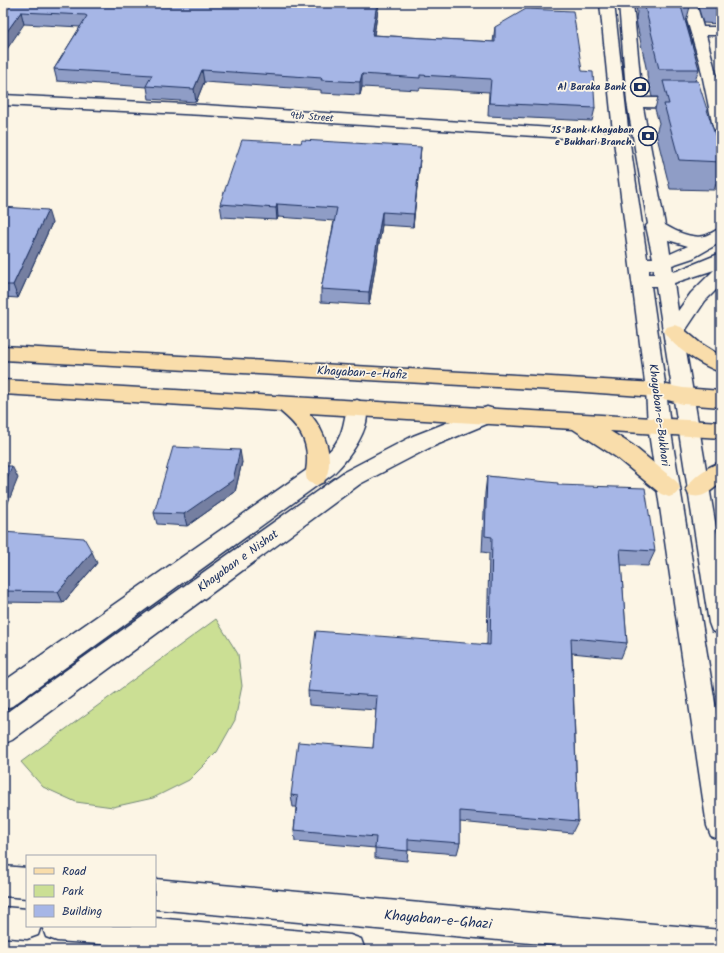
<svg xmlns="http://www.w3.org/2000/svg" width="724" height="953" viewBox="0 0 724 953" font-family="Kalam,sans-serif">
<rect width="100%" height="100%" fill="#fcf5e5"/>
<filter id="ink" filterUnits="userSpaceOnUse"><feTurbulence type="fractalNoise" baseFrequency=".025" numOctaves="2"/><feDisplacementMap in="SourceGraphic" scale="8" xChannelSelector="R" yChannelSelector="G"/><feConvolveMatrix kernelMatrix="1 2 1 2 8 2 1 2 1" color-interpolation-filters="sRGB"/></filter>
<g filter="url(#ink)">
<polygon fill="#e2e2e5" points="3,942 86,950 3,950"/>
<polygon fill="#cbdf94" stroke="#738779" points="216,619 238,654 242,686 235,720 217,752 189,780 153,798 113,807 76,802 43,787 21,762"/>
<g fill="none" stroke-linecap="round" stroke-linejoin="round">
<defs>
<g id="minor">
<path d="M600,3H614L629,137L647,258H653L646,226L648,224L627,102L619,3H633L642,98H686L691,100L694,103L691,106L686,108L643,107L665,225C675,231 691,239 704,236C710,235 715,230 721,228V242L693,258L672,265L673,272L677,271L721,253V267L715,270L721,268V285L705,301L683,334L721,557V634L712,631L709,623L656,286H651L666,390L670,426L721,740V840L711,836L707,826L648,426L646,390L614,141L204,115L3,105V95L204,105L613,132ZM668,240L688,246L670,254ZM654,269V274H649V270ZM714,270L691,293L678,311L674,283Z"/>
<polygon points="682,3 696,3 703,27 721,27 721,35 706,35 721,93 721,132 715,130 713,127 700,64"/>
<path d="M357,400L364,403C376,424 348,460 333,474L12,706L3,709V682L318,462C328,453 338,444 342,430C345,421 345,411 350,403Z"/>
<polygon points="487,407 494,409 497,415 494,421 429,448 360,484 12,740 3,744 3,715 344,472 413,436"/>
<polygon points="3,866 27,868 27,898 3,896"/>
<polygon points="155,879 721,930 721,950 608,950 155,909"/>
<polygon points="3,907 27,909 27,926 41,926 38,935 27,939 3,937"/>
<polygon points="155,918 350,935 361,939 365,950 181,950 57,941 46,937 42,926 155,926"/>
</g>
<g id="major">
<path d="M674,325L681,327L700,343L721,356V372C704,367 673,347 664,332L667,327Z"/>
<polygon points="3,346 656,383 683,388 721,391 721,407 683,404 656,397 571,391 3,360"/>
<path d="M3,380L721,422V438L610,431L632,445L677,482L680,488L677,494L669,497L661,494L616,457L573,429L309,413C325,431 336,459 324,482L316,485L308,482C304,474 307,469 307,461C308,438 297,425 280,411L3,394Z"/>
<path d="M721,462V483C710,491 703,500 689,495L686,489C692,477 709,466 721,462Z"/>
</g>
</defs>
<use href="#minor" stroke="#1b2f5e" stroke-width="3"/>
<use href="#major" stroke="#1b2f5e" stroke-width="3"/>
<use href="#minor" fill="#fcf5e5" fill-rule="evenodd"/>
<use href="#major" fill="#f9ddab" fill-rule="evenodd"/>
</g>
<g fill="#8f9dc6" stroke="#1b2f5e">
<polygon points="3,3 379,3 374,35 493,42 495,27 582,71 595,108 592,121 488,116 489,92 420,88 419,90 362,87 360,95 321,93 321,90 204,82 196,102 149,99 147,87 57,81 54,69 80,27 24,24"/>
<polygon points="635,3 691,3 686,22 699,69 695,81 721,154 721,169 714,190 670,189 656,133 659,123 655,109 658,97 652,97 647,76 647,72 637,25 636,18 637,12"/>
<polygon points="697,3 721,3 721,24 703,23"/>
<polygon points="721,68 721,90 718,76"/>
<polygon points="420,159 413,227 382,225 369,305 321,302 321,289 334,221 278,217 277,220 222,217 220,204"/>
<polygon points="3,207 52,223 18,298 3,297"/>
<polygon points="242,462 235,492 187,526 157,524 154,513"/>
<polygon points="487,476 558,485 655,551 648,566 621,565 627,643 621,658 572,653 578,821 572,833 460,822 460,843 457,854 408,850 407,861 375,858 375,848 295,841 294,830 296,807 293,807 291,795 373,748 376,710 309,705 308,691 487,644 489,553 482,552 485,493"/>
<polygon points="3,532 97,563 63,603 3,602"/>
</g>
<g fill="#747fa1" stroke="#1b2f5e">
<polygon points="377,3 379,3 372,47 372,35"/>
<polygon points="21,12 24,24 3,55 3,37"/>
<polygon points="202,70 204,82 196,102 194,89"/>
<polygon points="362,74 362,87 360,95 360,82"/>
<polygon points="3,132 6,140 3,144"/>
<polygon points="421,147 420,159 413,227 414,214"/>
<polygon points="277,204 278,217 277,220 276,208"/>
<polygon points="48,210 52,223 18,298 13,285"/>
<polygon points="382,212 382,225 369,305 369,292"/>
<polygon points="240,450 242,462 235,492 187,526 184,514"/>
<polygon points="12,466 18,478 3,515 3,489"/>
<polygon points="92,552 97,563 63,603 58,592"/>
</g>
<g fill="#a6b6e6" stroke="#1b2f5e">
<polygon points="3,3 377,3 372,35 495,42 495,27 526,9 573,11 582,71 593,72 595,108 489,103 491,79 420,75 420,78 362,74 360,82 321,80 322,78 202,70 194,89 146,86 152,75 54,69 87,16 85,15 21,12 3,37"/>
<polygon points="644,3 680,3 699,69 659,69 654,48 655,48"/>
<polygon points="663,81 698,81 721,154 721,162 679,160 664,104 669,104"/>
<polygon points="242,140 301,143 302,140 421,147 414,214 382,212 369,292 321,289 337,208 277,204 276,208 220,204"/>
<polygon points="3,207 48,210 13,285 3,285"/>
<polygon points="173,447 240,450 233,480 184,514 154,513"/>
<polygon points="3,466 12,466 3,489"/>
<polygon points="487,476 558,483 558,485 645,488 655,551 620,549 627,643 571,638 578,821 460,811 460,843 408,839 408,851 375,848 376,837 294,830 298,796 291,795 298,742 373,748 377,696 308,691 316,631 490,645 492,537 485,536"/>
<polygon points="3,532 84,538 92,552 58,592 3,591"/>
</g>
</g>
<defs>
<symbol id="bank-ring" viewBox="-11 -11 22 22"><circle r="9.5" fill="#fcf5e5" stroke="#1b2f5e" stroke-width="1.5"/><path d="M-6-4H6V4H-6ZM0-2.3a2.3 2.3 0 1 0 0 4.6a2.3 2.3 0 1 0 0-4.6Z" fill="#1b2f5e"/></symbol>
</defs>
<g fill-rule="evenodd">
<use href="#bank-ring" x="629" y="76" width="22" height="22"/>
<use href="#bank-ring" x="637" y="125" width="22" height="22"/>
</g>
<g text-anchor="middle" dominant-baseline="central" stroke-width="3.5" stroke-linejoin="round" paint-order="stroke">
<g font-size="10" font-weight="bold" fill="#1b2f5e" stroke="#fcf5e5" text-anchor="end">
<text x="626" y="87">Al Baraka Bank</text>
<text x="634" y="130">JS Bank Khayaban<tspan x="634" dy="12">e Bukhari Branch.</tspan></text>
</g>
<g font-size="10" fill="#1b2f5e" stroke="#fcf5e5">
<text transform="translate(312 117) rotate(4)">9th Street</text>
</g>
<g font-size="12" fill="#1b2f5e" stroke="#fcf5e5">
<text transform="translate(362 373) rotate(3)">Khayaban-e-Hafiz</text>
<text transform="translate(659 415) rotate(83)">Khayaban-e-Bukhari</text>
<text transform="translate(238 561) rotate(-36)">Khayaban e Nishat</text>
</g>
<g font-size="14" fill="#1b2f5e" stroke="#fcf5e5">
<text transform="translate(438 920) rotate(5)">Khayaban-e-Ghazi</text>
</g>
</g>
<rect width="724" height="953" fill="none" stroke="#fcf5e5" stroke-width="16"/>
<rect x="8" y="8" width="708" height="937" fill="none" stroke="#1b2f5e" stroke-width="1.5" filter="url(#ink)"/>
<rect x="26" y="855" width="130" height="72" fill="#fcf5e5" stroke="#a2a6af"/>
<rect x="34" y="868" width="20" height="6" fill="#f9ddab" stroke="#a2a6af"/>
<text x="62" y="875" font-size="12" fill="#1b2f5e">Road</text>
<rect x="34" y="885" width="20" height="12" fill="#cbdf94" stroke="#a2a6af"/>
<text x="62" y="895" font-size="12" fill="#1b2f5e">Park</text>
<rect x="34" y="905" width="20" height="12" fill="#a6b6e6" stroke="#a2a6af"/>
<text x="62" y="915" font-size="12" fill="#1b2f5e">Building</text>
</svg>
